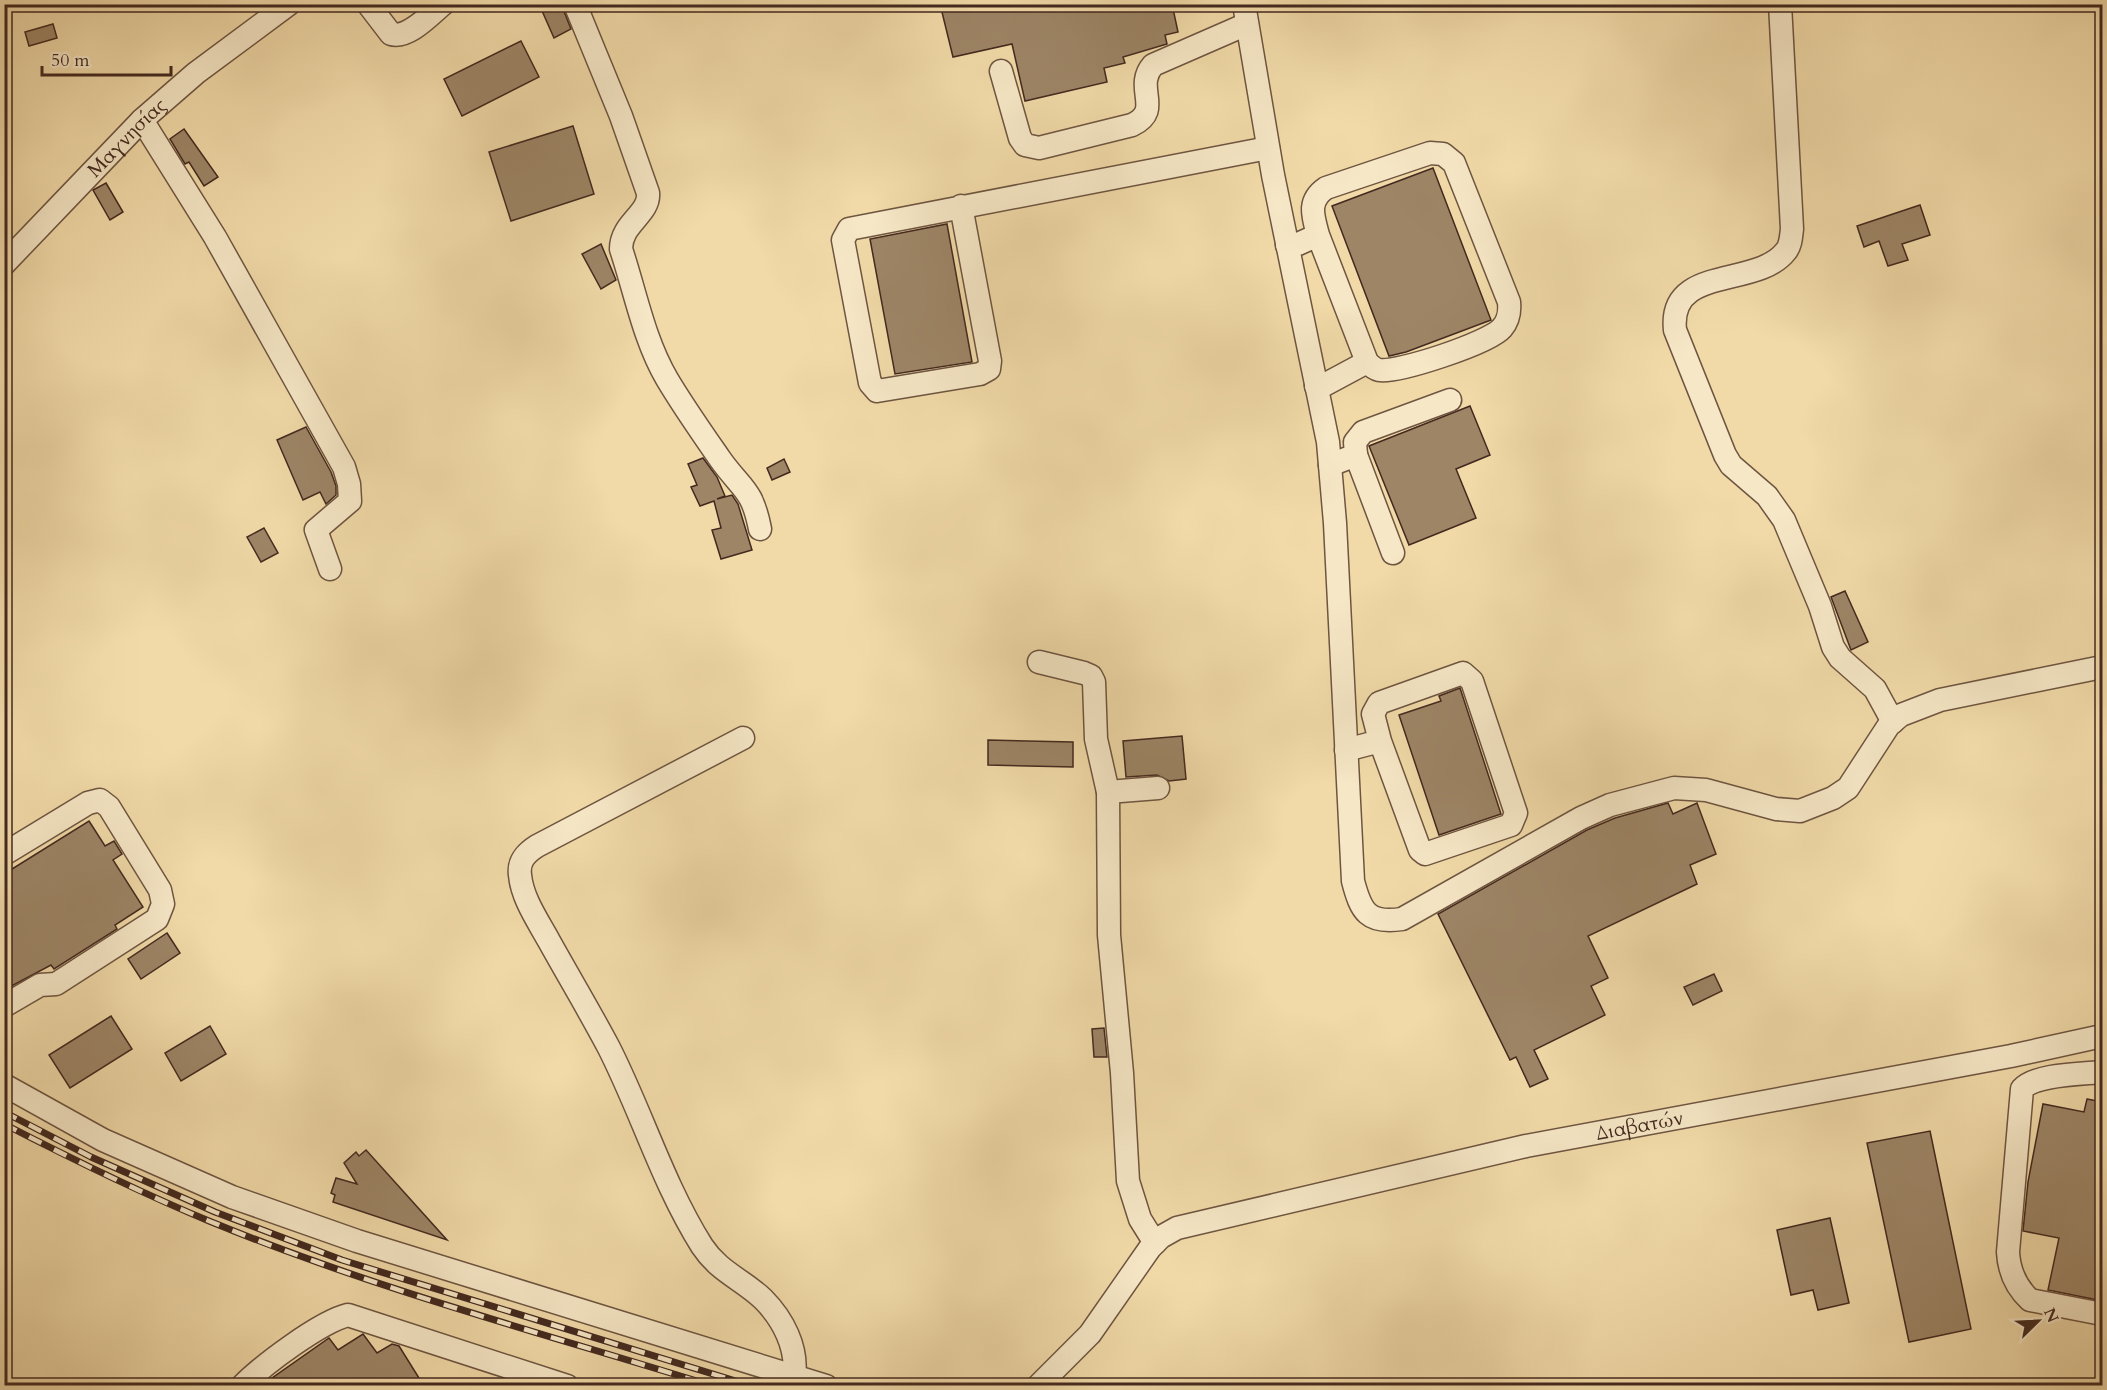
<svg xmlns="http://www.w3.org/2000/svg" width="2107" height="1390" viewBox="0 0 2107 1390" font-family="Cardo,serif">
<rect width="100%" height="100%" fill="#f1daa8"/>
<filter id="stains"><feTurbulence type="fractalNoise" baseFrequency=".00333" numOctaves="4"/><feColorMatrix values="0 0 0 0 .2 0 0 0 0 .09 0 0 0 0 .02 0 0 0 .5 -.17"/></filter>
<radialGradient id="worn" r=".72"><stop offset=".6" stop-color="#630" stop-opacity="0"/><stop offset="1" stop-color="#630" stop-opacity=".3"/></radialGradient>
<g fill="#9d8566" stroke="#43291f" stroke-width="1.5">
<polygon points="539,4 561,4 571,29 554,38"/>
<polygon points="940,4 1172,4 1178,32 1165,35 1167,44 1123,57 1125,63 1104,68 1107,82 1025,101 1012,44 953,57"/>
<polygon points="53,24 57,38 29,46 25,32"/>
<polygon points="521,41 539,77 462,116 444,79"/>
<polygon points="573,126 594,194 511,221 489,152"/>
<polygon points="184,129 218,177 204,186 189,162 185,164 170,139"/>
<polygon points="1433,168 1491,320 1406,352 1389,356 1332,206"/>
<polygon points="106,183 123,212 110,220 93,190"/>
<polygon points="1920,205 1930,235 1902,244 1908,260 1888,266 1879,241 1864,247 1857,226"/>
<polygon points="947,224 972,362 895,374 870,239"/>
<polygon points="601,244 616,280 601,289 582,254"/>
<polygon points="1470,406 1490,455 1456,469 1476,518 1409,545 1369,446"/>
<polygon points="306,427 331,472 336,486 336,495 326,504 320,492 303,500 277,440"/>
<polygon points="703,458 717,477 725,496 717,499 732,495 738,504 752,550 721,559 712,530 721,528 714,501 700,506 691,487 697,485 688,464"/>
<polygon points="784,459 790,472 772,480 767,468"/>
<polygon points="264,528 278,553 261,562 247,537"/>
<polygon points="1845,591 1868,642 1851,650 1831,597"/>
<polygon points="1460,688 1501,814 1439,835 1399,715 1441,701 1439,696"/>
<polygon points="1182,736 1186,779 1169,781 1157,775 1126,777 1123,741"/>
<polygon points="988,740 1073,742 1073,767 988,765"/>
<polygon points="1668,803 1673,814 1697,803 1716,854 1690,865 1697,884 1588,936 1608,978 1591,986 1605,1015 1534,1050 1548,1079 1530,1087 1516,1057 1510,1060 1438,914 1587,830 1615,818"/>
<polygon points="89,821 105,846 114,841 122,854 113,860 143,907 115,925 117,929 54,969 51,965 4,990 4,874"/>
<polygon points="167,933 180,953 141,979 128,959"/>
<polygon points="1714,974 1722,991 1693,1005 1684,987"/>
<polygon points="111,1016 132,1049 70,1088 49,1055"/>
<polygon points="210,1026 226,1054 181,1081 165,1053"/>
<polygon points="1104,1028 1107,1057 1094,1057 1092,1029"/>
<polygon points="2087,1099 2103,1102 2103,1279 2098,1300 2048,1290 2059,1238 2023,1231 2028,1182 2043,1104 2084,1112"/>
<polygon points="1930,1131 1971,1329 1909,1342 1867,1143"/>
<polygon points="366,1150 447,1240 333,1202 335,1195 331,1193 336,1178 357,1184 344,1163 356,1152 359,1156"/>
<polygon points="1830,1218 1849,1303 1818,1310 1813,1290 1791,1295 1777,1230"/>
<polygon points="363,1334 377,1353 392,1344 399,1346 424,1386 267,1386 265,1383 329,1338 338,1350"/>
</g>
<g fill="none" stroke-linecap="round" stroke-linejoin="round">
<defs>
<g id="minor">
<path d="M368,4L391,34C408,39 430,15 443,4"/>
<path d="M575,4L621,116L648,193C650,214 621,223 621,249C635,291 644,340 667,379C683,406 702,433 720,459C742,490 752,488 760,529"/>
<path d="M1244,4L1273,175L1328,442L1335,523L1353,881C1361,912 1368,924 1402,919L1581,818L1610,805L1674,788L1706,790L1776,809L1800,811L1833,798L1848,788L1889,725L1901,715L1940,700L2102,667"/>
<path d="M1780,4L1792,229C1791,236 1791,245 1786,251C1757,289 1668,264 1675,330L1725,455L1731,465L1767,496L1784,520L1820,606L1833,647L1840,658L1875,689L1893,722"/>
<path d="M1001,71L1020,138L1025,145L1039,148L1132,125C1164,110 1133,88 1153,65L1247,24"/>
<polyline points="142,120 215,237 344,467 349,484 350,501 316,530 330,569"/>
<polyline points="961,206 990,361 989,369 980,374 877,391 870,383 843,240 849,229 1268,148"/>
<path d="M1287,245L1298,244L1318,235C1313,216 1307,201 1326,188L1430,153L1443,154L1454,163L1509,302C1510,312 1509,320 1502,328C1489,343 1398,373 1379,370C1374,369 1370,365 1367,362L1318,235"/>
<path id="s1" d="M4,264L142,120L196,73L289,4"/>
<polyline points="1316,386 1326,384 1367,362"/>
<polyline points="1356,455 1393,553"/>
<polyline points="1330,465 1356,455 1355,442 1363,432 1450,400"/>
<polyline points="1039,662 1084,673 1091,676 1094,682 1096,739 1108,792 1109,935 1122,1073 1128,1181 1140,1219 1155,1243"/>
<path d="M743,738L537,846C526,853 518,861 520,875C522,898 538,921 549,941C569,977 590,1012 609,1048C642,1113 663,1184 702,1246C719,1272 742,1279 763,1299C783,1319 798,1348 794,1376"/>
<polyline points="1346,750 1380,741 1373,714 1379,703 1463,673 1472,681 1516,813 1511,825 1425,854 1420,850 1380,741"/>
<polyline points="1108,792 1158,788"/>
<polyline points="4,854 88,803 100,800 109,807 160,890 163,904 157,919 56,984 40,985 4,1006"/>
<path d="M2102,1072C2082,1074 2035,1074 2022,1089L2008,1252C2009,1271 2016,1287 2030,1300L2102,1314"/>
<polyline points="4,1085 103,1140 232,1197 357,1241 826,1386"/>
<path d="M242,1386C263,1365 320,1322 348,1315L567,1386"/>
<path id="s2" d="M1038,1386L1090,1334L1150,1248L1161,1237L1177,1228L1526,1146L2011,1056L2102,1036"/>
</g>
</defs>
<use href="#minor" stroke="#6e5541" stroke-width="25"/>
<use href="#minor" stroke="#f6e7c6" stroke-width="22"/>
<defs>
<g id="rail">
<polyline points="4,1112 91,1157 215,1212 342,1260 752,1386"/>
<path d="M4,1124C72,1159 139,1192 209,1221C372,1288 545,1334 713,1386"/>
</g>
</defs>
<use href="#rail" stroke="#43291f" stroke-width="7"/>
<use href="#rail" stroke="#f6e7c6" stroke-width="4.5" stroke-dasharray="14" stroke-linecap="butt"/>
</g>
<g text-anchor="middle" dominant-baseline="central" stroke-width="5" stroke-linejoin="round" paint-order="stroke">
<g font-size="20" fill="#43291f" stroke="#f6e7c6">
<text stroke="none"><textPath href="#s1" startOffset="176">Μαγνησίας</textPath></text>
<text stroke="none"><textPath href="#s2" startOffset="686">Διαβατών</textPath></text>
</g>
</g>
<rect width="2107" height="1390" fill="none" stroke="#f1daa8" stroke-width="24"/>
<rect x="6" y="6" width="2095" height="1378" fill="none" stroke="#43291f" stroke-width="3"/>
<rect x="12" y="12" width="2083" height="1366" fill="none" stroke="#43291f" stroke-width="1.5"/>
<g transform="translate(2038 1321) rotate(66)" stroke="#f6e7c6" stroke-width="4.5" paint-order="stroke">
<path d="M0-4.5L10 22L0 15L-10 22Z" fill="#43291f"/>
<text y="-9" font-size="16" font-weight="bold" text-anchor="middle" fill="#43291f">N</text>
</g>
<path d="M42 66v9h129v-9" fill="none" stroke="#43291f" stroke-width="3"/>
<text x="51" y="66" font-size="18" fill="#43291f" stroke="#f6e7c6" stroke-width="4.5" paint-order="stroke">50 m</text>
<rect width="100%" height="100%" filter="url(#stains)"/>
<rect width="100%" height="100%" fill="url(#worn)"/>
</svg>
